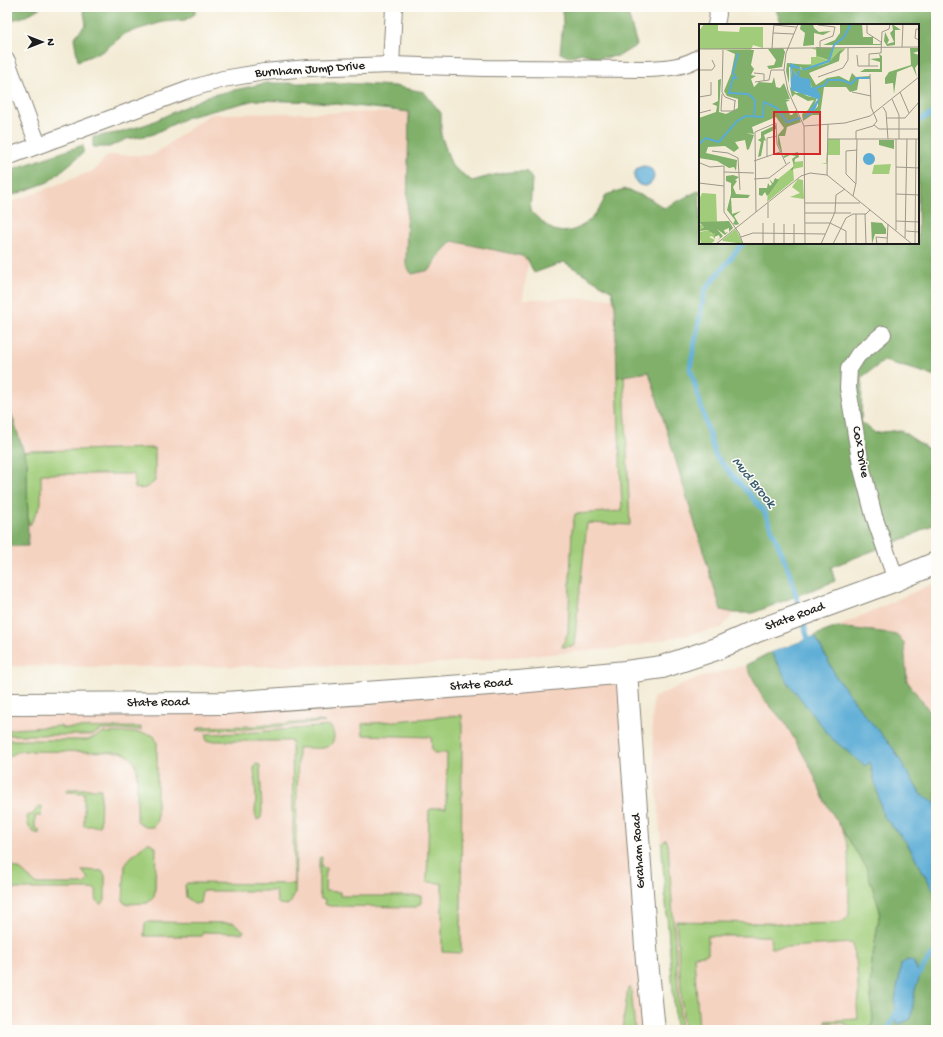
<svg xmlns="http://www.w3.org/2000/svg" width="943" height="1037" viewBox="0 0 943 1037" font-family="'Gochi Hand',sans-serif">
<rect width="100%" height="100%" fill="#fdfcf7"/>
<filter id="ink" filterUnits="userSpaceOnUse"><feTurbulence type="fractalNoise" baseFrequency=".025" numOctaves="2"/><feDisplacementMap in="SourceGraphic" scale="8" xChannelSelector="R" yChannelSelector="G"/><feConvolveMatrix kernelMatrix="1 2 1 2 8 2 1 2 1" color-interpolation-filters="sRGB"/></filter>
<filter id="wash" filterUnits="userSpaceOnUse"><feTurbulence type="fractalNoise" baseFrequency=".012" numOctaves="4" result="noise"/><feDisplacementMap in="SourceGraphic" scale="16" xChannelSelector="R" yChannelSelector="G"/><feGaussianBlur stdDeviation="0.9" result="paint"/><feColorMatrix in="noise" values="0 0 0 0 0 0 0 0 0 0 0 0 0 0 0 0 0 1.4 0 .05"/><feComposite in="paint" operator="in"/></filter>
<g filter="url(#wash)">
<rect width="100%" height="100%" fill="#f3ebd5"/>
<g fill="#f5d3c1">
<polygon points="409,112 406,266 412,274 430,270 440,254 452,241 529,258 523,299 615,298 618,377 649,372 721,609 734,613 721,628 624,648 415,665 141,667 7,666 7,544 28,543 27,462 7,400 7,204 95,170 108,155 153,155 210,114"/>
<polygon points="936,582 936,720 907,681 904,642 882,632 837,627"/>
<polygon points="746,665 763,698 785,723 811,768 825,802 866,867 872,961 873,1020 870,1030 676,1030 652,729 653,698 691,680"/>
<polygon points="626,672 654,1030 7,1030 7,704"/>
</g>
<g fill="#a1cd7a" stroke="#5e744b">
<polygon points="624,376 630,525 587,523 574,646 562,647 568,632 572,529 575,514 622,511 617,377"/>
<path d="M155,448V481C148,487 144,490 135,488L134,474H41V504L30,525L28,521L27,462L23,452L29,451Z"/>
<polygon points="462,715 461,953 442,952 442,883 427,882 429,810 434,808 446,808 447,753 434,753 432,751 431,737 363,735 362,724"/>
<polygon points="319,721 325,722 250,729 197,730 201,727 253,726"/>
<polygon points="61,726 62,728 141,727 141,730 101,730 93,735 7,735 7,731 13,729"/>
<path d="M330,726C336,734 336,746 323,748C315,749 306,747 298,748L295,893L291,902L287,905L279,904L277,901L276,891H202L200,903L194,904L186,897L185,885L187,883L294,884L292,741H206V734L242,733Z"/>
<path d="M103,733C116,733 141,731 152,735C155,736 156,740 157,743V822L153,827H145L137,821V770C135,760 130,756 121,752L23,751L17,752L7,758V740H88Z"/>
<polygon points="256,764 260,765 262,811 261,818 257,820 255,813 256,798 254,768"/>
<polygon points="67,789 101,789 100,826 84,826 84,793 66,792"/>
<path d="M42,806L41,816H35V829H39V834C29,832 27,824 27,815H32L38,807Z"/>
<path d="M843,831L866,867L880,911L872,961L870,986L873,1020L870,1030H853C846,1020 836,1023 826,1023L825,1021L858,1019L857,1005L859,999L856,959H854L853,943L771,948L770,936H708V953L705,955L694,956L699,1030H714H684L676,921L804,924L839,923C844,921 847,919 849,914L848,847Z"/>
<polygon points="666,839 668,844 681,1030 676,1030 662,852 662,843"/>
<polygon points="147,843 150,843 156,847 155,891 154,897 148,903 127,904 124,903 123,900 125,866 130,858"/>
<polygon points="320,857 322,857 321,867 326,868 325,891 340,892 340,896 421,896 421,903 416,907 330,906 324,904 325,900 321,899 319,891 319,859"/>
<path d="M7,864L16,868L21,870L36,884H84L89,879L82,871L83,870L102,871L105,875V901L102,904C94,903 97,896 96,889H7Z"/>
<polygon points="146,922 234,923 244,931 243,933 203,932 202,936 144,936 145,924"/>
<polygon points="628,988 631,988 635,1030 622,1030"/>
</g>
<g fill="#80b06a" stroke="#4e6643">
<polygon points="10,7 41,7 26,16 12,20"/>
<polygon points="83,7 195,7 195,14 185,20 163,22 126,33 103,51 78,61 74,38 86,24"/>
<polygon points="562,7 622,7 628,14 637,45 619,56 598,58 581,53 569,57 560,53 563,24"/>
<path d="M775,7H936V376L884,361L862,377L861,422L875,433L900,430L936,454V523L911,536L831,567L835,581L753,613H734L721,610L649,372L617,377L615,306L612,291L564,262L534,273L528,260L522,256L452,241L440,254L430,270L412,274L406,266L409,112L318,102L255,100L188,117L151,135L127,139L109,147H93V137L122,132L150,123L208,96L266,83H343L394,86L424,92L441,113V135L452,166L472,181C490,176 508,170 527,172L532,179L530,211C536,216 548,228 554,230C577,238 599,215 606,195L624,189L649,198L664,208L700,190V243H918V25H782Z"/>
<polygon points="83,145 83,153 48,182 16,194 7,196 7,171"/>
<polygon points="7,400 27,462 28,546 7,546"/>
<polygon points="837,627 882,632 896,635 904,642 907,681 936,720 936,803 921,795 893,748 883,816 907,843 936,895 936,1030 870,1030 873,1020 870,986 872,961 880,911 866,867 825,802 811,768 785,723 763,698 746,665 771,652"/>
</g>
<g fill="#5aacd5" stroke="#3b6478">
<circle cx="644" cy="176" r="10"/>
<polygon points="815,636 837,678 865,715 893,748 921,795 936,803 936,895 907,843 883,816 870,762 865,766 830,737 790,685 771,652"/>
<path d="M907,960L913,961L920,976L915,990L911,1019L902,1023L897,1024C892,1010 896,993 899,979C900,974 900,969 901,964Z"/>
</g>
<polygon fill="#f3ebd5" points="814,634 817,635 769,653 770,651"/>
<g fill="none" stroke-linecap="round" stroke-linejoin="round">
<g stroke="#5aacd5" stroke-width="5">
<polyline points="918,121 936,112"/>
<polyline points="743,243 705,290 690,368 715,455 764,511 790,574 800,611"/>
<polyline points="803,620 809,643"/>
<polyline points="916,978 928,960 936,952"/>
<polyline points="888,1030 897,1011"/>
</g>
</g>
</g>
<g filter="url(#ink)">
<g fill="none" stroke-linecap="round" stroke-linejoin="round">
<defs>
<g id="minor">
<polyline points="716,25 718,14 716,7"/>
<polyline points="7,61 38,145"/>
<polyline points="391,65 394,7"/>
<path d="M7,157L190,89L223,79L264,72L308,68L391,65L485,68L649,69C668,68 684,67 700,57"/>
<polyline points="883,334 858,355 849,369 848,388 861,465 874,516 896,580"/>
</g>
<polyline id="secondary" points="626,672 647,961 654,1030"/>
<polyline id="primary" points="7,704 226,703 518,682 626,672 662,667 716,649 757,631 896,580 936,563"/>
</defs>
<use href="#minor" stroke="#888478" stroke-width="18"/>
<use href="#secondary" stroke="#888478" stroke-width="24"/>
<use href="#primary" stroke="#888478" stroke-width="24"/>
<use href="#minor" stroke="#fff" stroke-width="16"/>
<use href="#secondary" stroke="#fff" stroke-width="22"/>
<use href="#primary" stroke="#fff" stroke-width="22"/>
</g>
</g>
<g text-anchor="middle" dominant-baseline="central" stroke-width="3" stroke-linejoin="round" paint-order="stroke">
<g font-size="13" fill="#1c1c1c" stroke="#fdfcf7">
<text transform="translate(310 70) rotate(-4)">Burnham Jump Drive</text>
<text transform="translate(860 452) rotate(80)">Cox Drive</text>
<text transform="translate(795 617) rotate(-20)">State Road</text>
<text transform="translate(481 685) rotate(-4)">State Road</text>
<text transform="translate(158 703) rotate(-1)">State Road</text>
<text transform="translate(639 851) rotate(-94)">Graham Road</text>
</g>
<g font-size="14" font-style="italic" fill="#385d6f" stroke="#fdfcf7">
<text transform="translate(753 483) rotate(51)">Mud Brook</text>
</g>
</g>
<g transform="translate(699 24)">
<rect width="220" height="220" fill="#f3ebd5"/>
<path d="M5,0H19V7L40,8L41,3H64V24L54,21L52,26L0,25V7ZM112,24H118L120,33L128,36L134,24H146L140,27L129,39L119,42L98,41L112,40V33H117V26ZM129,115H141V131H128V139L127,140H122L127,139ZM104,137V143L94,145L95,156L68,178L69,168L79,155L94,143L95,138ZM192,140L190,150H173L175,141ZM99,155L104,156L105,175L91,173L101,169L93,163ZM3,169L17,170L18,198H0V176ZM0,200L5,202L1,208L10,206L13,210L16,208V215L13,212L10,213L16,216L13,219H2L0,210ZM37,205L44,220L24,217L23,216Z" fill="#a1cd7a"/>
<path d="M102,0H114L115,4L120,8L132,7L124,11L115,9V21L104,22L106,9L101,5ZM141,0H163L164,13H174V20H181V18L182,21H124L136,16L141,9ZM193,0L202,6H196V21L188,22L185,17L186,8L190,16L188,20L195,18L191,9L194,6ZM117,23L134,24L129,36L118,32ZM84,24L86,28L83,43L70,45L68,42L75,41L77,36L69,25ZM147,24L141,30L140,37L110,49L117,61L128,54L140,52L150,57L153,49L157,53L171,52V55H160L158,66L151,68L147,63H125L121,91H113L104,97L103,90L109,86L115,76L109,77L96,70L93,73L87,47L88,39L119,42L129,39L140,27ZM90,43H102L103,46L100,44H93L92,53L94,55V46L98,52V49L100,47V53L111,59L113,64L119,68V82L111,91L118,74L108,72L102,68L97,69L90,62ZM211,24H220V27L214,29L220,31V39L216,44L218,53L213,42L198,48L195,70L194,59L186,60V54L190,48L212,41ZM27,26H55L52,41L55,45L52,51L57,52L52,55L55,63L60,58L73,59L75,53L77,63L81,64L85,59L91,75H86L91,76L87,78L91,91H93L97,86L102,98L88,103L86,112H80L84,132L99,128L100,133L96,135L94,146H91L95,142L93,135L97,132L91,131L85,134L79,120V111L85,104L77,93L53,103L55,110L47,109L55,111L50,125L48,126L46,116L36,118L40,124L35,128L26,122L9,123L7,129L38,136L37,147L35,143L30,144L18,137L0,134V94L17,88L18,82L13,80L19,77V56L22,55L20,88L27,90L39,84V75L28,72L25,67L32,50L36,30ZM180,30L183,32V48H161L166,45H181V38L171,35L181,34ZM77,101V105L65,111L67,117L65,116L62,132L59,133L62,118L59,116L62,114V108ZM180,116H195V125L180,121ZM34,151L40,153L36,156L38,157L34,163L37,170L51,171L49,174H32L33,190L42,187L35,192L40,200L37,201L34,200L36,196L28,186L32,170V159L27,157V152ZM76,154L80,156L70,170L68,172L66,168L63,172L60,171V164H68L69,159L71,162L73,160L70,155L74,159ZM30,197L34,204L30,208V204L25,206L26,209L29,208L26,211L18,205L24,212L18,217L21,214L20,211L15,213L16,209L14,210L9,206L0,207L5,203L0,198ZM172,198L183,199L187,205V210H176L173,220Z" fill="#80b06a" fill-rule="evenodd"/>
<path d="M91,39L105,45L93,44L92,53L94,54V46L98,52V48L101,46L100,53L111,55L112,63L118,65L122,72L115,88L104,95L119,75L92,66ZM164 135a6 6 0 1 1 12 0a6 6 0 1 1-12 0Z" fill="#5aacd5"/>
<path fill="none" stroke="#5aacd5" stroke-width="2" d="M39,29L34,49L37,54H34L30,69L49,70L54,74L56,78L55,93M104,46L130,37L135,21L145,13L152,0M114,65L126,61L129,56H143L152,60L158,54H170M0,120L7,114L20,118L38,97L47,92L64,93L65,78L78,84L88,98L101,94"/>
<path fill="none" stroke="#9d988b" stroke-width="1" d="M99,0L87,29L85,46L89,67L105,102L106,220M168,0V9L182,18M119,1L136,3L134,12L121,17V23M220,5H217L216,14L220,16M74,9L75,1L97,3M203,23L204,0M0,25L220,23M73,25L74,9L95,10M24,26L23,68L26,73L37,77M158,31L159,42H179M170,42V30L182,29L183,8L190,5L191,0M0,46H13L16,42L13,36M55,49L65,50V56M119,53L144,44L149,36V23M56,58L70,56L72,46H85M153,68L172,72M201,68L210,89M23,70L22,87H35L36,77M0,73L12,71V58M193,75L200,91V115M184,83L187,88L189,115M0,89L12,86M187,94H206L220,78M175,101L180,105H220M105,102L146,99L171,92L220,53M129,115H220M157,115V107L174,102L178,97L172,83L171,50M13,127L29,129L39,134L41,166M68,133V114L78,112M55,137L81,128M1,139L11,143L25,142V188L40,209L44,220M197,143L220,144M25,148L55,149M128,151L129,100M55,155L70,154L91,138M0,159L25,162M157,160L147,150V127L158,126M197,170L220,171M154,172L157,159L158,115M69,179V194M106,179H161M57,188L56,108L77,99L78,120L87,140M106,189H152M166,190L167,220M197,197L220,198M106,199H131L147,207V220M197,206V115M207,207L220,208M42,213L54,209L126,210M206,214L208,115M17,220L102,152L111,149L128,151L213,220M64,220V199M75,220V199M85,220V200M95,220V200M106,220H122L136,188L137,171L146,165M134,220L147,194L154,190H167L171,186M157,220V190M178,220L177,213L188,214M188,220L189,200M216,220L217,115"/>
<path fill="#d62828" fill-opacity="0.15" stroke="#d62828" stroke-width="2" d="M75,88H121V130H75Z"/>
<rect width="220" height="220" fill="none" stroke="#1c1c1c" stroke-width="2"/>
</g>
<rect width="943" height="1037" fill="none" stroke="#fdfcf7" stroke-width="24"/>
<g transform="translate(42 42) rotate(90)" stroke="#fdfcf7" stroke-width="3" paint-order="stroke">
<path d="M0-3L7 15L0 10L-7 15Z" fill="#1c1c1c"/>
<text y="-6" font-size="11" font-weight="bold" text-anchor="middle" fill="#1c1c1c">N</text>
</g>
</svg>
